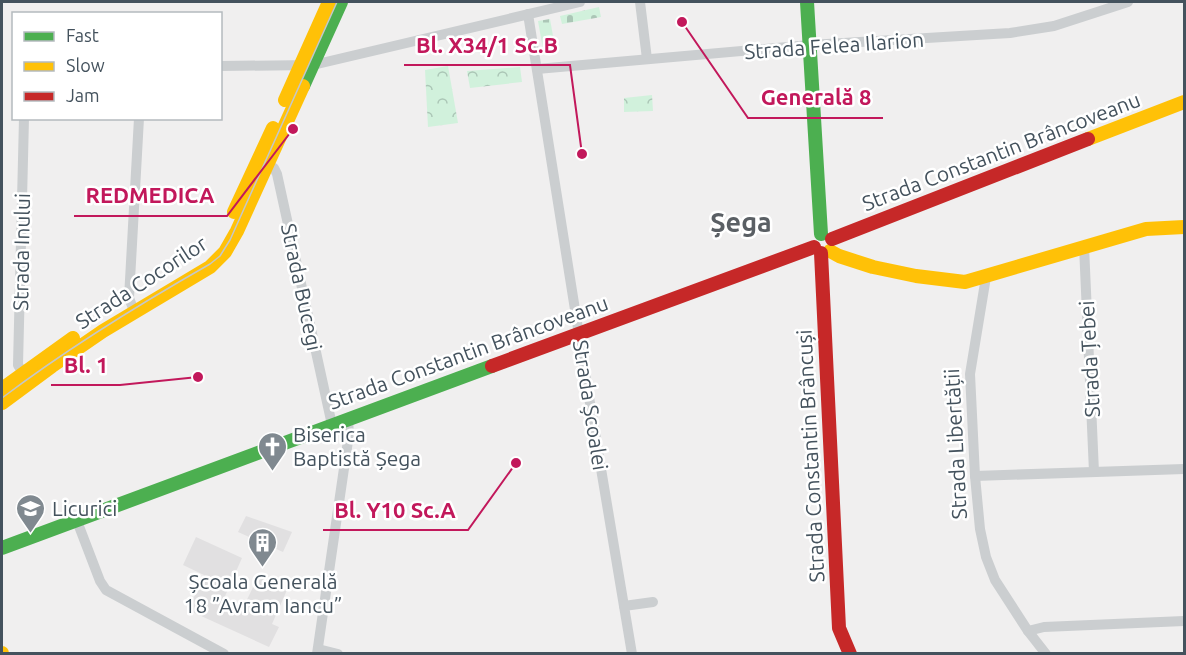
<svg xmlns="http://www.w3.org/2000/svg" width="1186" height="655" viewBox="0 0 1186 655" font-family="Ubuntu,sans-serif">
<defs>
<pattern id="forest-crowns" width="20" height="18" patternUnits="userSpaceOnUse" patternTransform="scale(1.5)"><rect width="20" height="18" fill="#d1f1dc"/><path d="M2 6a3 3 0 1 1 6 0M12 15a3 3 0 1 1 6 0" fill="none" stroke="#abc6b6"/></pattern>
<pattern id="cemetery-stones" width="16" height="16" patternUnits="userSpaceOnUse" patternTransform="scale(1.5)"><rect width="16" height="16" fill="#d1f1dc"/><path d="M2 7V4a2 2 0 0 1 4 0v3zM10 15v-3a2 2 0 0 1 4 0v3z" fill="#abc6b6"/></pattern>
</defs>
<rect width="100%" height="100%" fill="#f0efef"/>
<g fill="#e1e0e1">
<polygon points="246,516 292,532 283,552 238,532"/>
<polygon points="196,537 242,558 222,603 241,612 258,577 287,590 272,624 279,627 269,647 188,610 204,575 183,565"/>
</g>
<g fill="url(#forest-crowns)">
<polygon points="448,66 458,123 428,127 425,70"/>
<polygon points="520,67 522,82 470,88 467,71"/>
<polygon points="652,95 653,111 624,112 624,98"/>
</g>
<g fill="url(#cemetery-stones)">
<polygon points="599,7 601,17 562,24 560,16"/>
<polygon points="550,19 556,53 544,55 538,21"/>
</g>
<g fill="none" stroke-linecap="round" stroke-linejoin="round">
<g stroke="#cbced0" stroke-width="10">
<polyline points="640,2 647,59"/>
<polyline points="528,14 587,385 632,654"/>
<polyline points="220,66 313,65 580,2"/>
<polyline points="537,69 810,45 1010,33 1054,26 1128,2"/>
<polyline points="24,118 18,365 27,379"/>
<polyline points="263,163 274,168 277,174 332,425"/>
<polyline points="1084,246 1094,472"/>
<polyline points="986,277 970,374 975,476 980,529 986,557 995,580 1028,631 1046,654"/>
<polyline points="134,311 129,298 139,118"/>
<polyline points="975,476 1184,469"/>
<polyline points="77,521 100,581 106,590 224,654"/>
<polyline points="624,606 653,602"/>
<polyline points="1028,631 1044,627 1184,621"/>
<polyline points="318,649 338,654"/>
<polyline points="317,654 349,434 348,420"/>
</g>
<g stroke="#4caf50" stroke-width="14">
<polyline points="807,2 821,234"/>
<polyline points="303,86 341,2"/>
<polyline points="2,548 492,366"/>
</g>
<g stroke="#ffc107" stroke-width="14">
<polyline points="285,100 329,2"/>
<polyline points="1088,139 1184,102"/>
<polyline points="234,212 273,128"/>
<polyline points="830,251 839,256 873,267 916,276 965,282 1146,229 1184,227"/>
<polyline points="2,389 73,338"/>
<polyline points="2,403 52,366 103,331 210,267 225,252 237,231 303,86"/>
<polyline points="2,653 2,654"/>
</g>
<g stroke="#c62828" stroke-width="14">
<polyline points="832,239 1088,139"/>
<polyline points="821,253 839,628 850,654"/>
<polyline points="492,366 814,247"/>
</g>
<path stroke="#c5c7c9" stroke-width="1.5" d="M2,398C68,348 138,305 210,264L220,256L230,240L337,2"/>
</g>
<defs>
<symbol id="church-pin" viewBox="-11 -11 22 30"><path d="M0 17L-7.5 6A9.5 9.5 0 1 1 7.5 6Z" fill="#808990" stroke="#fff"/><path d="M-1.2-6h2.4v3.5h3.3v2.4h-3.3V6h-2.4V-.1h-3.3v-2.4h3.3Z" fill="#fff"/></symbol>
<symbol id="school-pin" viewBox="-11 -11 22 30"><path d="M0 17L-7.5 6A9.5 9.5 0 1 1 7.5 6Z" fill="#808990" stroke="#fff"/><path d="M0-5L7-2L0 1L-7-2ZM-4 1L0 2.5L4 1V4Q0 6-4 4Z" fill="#fff"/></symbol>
<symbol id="building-pin" viewBox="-11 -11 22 30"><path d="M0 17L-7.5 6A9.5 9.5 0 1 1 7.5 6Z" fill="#808990" stroke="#fff"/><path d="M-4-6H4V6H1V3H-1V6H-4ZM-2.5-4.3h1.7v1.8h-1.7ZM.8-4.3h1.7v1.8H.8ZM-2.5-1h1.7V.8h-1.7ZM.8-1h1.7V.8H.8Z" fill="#fff"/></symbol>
</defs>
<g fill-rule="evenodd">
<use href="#church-pin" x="256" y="430" width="33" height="45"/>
<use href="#school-pin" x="14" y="492" width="33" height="45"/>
<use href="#building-pin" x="246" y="526" width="33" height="45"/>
</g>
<g text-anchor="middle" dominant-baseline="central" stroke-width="5" stroke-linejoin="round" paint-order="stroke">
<g font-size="21" fill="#44525d" stroke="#fff">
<text transform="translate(834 45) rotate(-4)">Strada Felea Ilarion</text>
<text transform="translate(1001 151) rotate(-21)">Strada Constantin Brâncoveanu</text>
<text transform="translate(21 252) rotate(-89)">Strada Inului</text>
<text transform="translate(141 282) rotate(-33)">Strada Cocorilor</text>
<text transform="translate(302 287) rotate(78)">Strada Bucegi</text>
<text transform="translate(468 352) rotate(-20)">Strada Constantin Brâncoveanu</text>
<text transform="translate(1089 359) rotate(-93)">Strada Țebei</text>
<text transform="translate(591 405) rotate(81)">Strada Școalei</text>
<text transform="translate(955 444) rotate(-93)">Strada Libertății</text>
<text transform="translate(810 456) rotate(-93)">Strada Constantin Brâncuși</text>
</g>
<g font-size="21" fill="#44525d" stroke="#fff" text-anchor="start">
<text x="293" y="434">Biserica<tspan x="293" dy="24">Baptistă Șega</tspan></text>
<text x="52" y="508">Licurici</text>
<text x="263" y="581" text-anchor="middle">Școala Generală<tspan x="263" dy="24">18 ”Avram Iancu”</tspan></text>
</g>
<g font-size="27" font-weight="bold" fill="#5a5f64" stroke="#fff">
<text x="741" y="222">Șega</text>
</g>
</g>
<path fill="none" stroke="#c2185b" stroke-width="2" d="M582 154L570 65H404M682 22L748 118H883M293 129L227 216H74M198 377L120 385H51M516 463L468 530H323"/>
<g fill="#c2185b" stroke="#fff" stroke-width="2">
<circle cx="582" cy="154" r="6"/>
<circle cx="682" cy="22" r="6"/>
<circle cx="293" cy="129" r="6"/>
<circle cx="198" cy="377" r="6"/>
<circle cx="516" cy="463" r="6"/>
</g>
<g font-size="22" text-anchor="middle" font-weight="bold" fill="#c2185b" stroke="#fff" stroke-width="5" stroke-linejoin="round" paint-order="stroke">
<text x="487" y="53">Bl. X34/1 Sc.B</text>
<text x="816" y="105">Generală 8</text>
<text x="150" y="203">REDMEDICA</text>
<text x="86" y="373">Bl. 1</text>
<text x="395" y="518">Bl. Y10 Sc.A</text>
</g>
<rect width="1186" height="655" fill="none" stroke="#44525d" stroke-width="6"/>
<rect x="12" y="12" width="210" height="108" fill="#ffffff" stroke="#b4babe" stroke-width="1.5"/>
<rect x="24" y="32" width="30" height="9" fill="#4caf50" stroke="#b4babe" stroke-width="1.5"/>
<text x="66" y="42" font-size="18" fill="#44525d">Fast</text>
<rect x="24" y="62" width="30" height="9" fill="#ffc107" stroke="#b4babe" stroke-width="1.5"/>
<text x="66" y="72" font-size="18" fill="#44525d">Slow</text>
<rect x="24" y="92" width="30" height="9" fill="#c62828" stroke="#b4babe" stroke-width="1.5"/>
<text x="66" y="102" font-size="18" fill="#44525d">Jam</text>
</svg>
